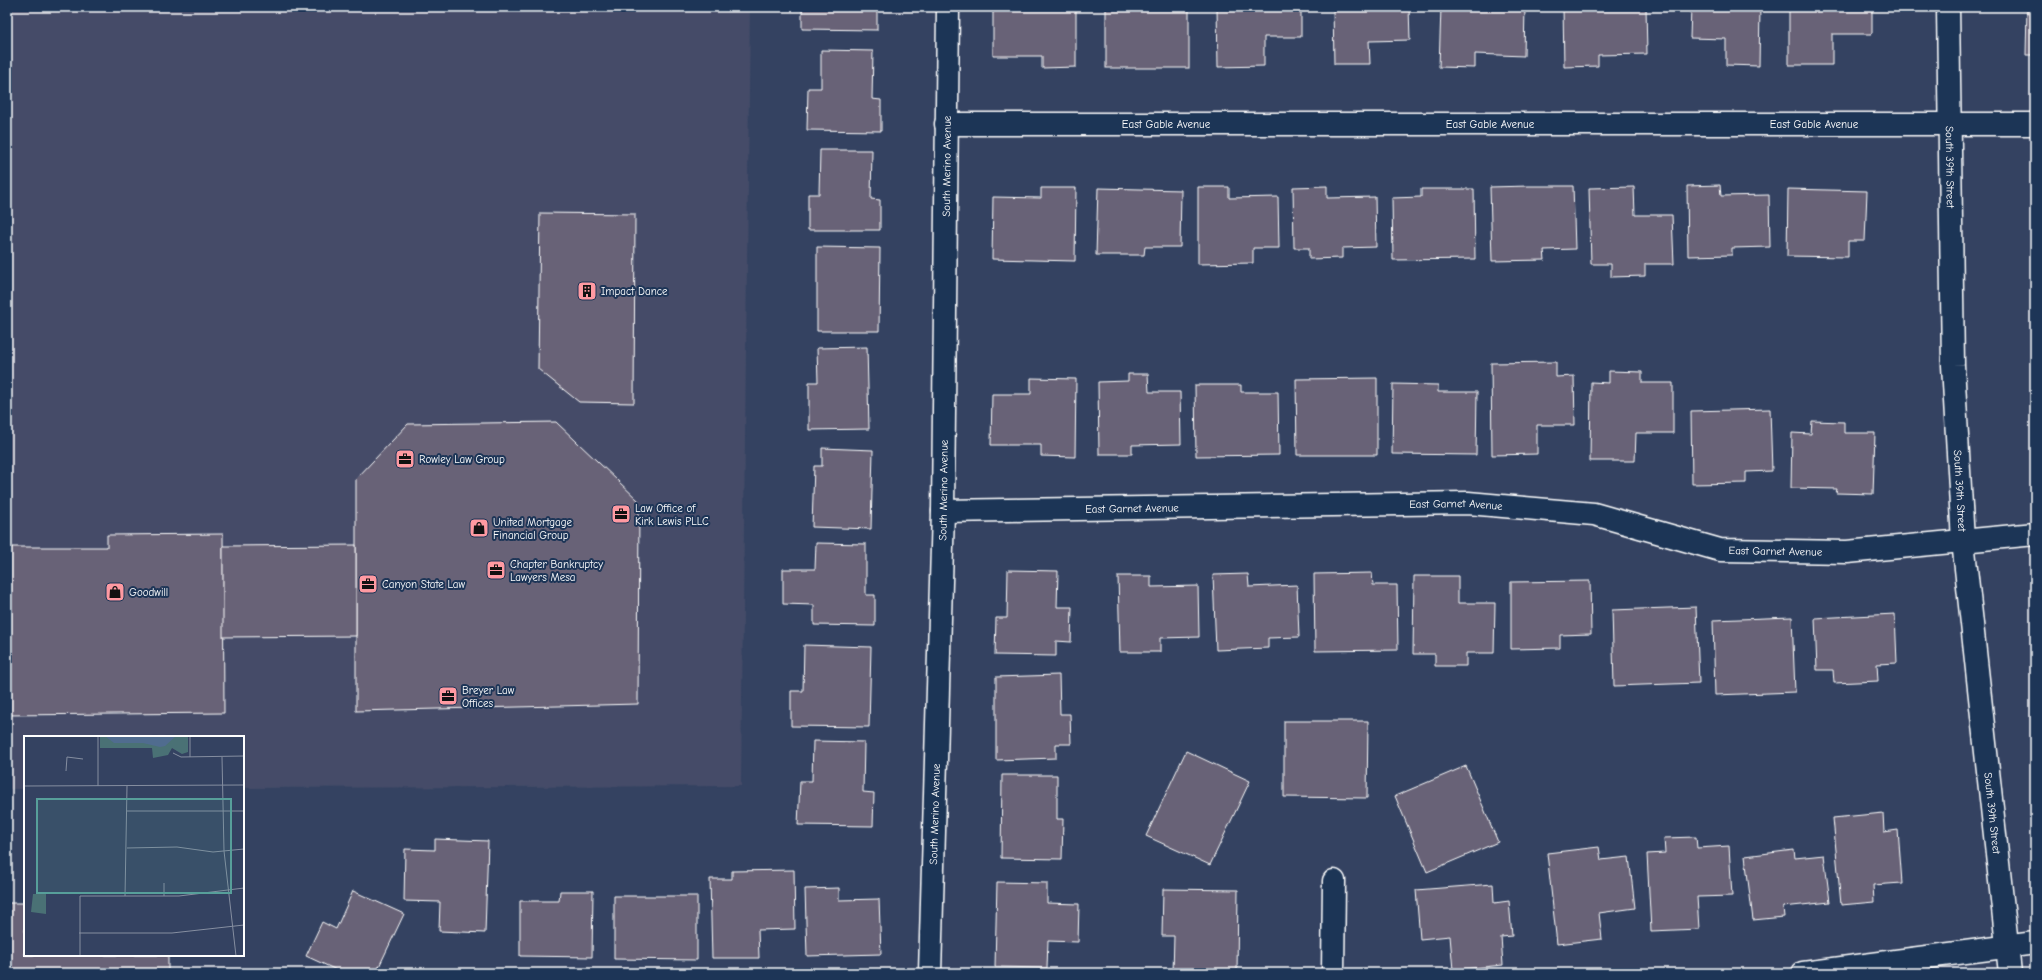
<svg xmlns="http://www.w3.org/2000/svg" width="2042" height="980" viewBox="0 0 2042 980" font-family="'Comic Neue',sans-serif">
<rect width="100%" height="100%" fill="#344261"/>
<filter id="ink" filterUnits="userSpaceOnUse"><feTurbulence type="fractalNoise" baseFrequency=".025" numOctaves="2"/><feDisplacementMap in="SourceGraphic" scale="8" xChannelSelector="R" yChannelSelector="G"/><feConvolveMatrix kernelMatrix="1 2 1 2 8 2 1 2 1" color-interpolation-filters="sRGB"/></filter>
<g filter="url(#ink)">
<polygon fill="#444c68" points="7,7 750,7 741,786 243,788 243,737 25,737 25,789 7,789"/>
<g fill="#686277" stroke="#fff">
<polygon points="802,7 877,7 877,30 802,29"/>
<polygon points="993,7 1076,7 1076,67 1042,68 1042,56 993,56"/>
<rect x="1106" y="7" width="83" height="61"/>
<polygon points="1217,7 1301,7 1301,37 1264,37 1264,66 1218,67"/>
<polygon points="1333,7 1409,7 1410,40 1369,41 1370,64 1334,64"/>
<polygon points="1441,7 1525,7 1524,56 1475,54 1475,68 1439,67"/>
<polygon points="1563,7 1646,7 1647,54 1598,55 1598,66 1564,67"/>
<polygon points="1691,7 1760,7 1759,66 1726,65 1726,39 1690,38"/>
<polygon points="1789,7 1872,7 1872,34 1832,34 1832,65 1789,65"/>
<polygon points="2027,7 2035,7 2035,55 2026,55"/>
<polygon points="821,50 873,51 872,99 881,100 881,131 807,130 808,88 821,88"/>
<polygon points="820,150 872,150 871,199 880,200 880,230 808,230 808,194 819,194"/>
<polygon points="1720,185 1721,196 1769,195 1770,247 1732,248 1732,255 1688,256 1687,186"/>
<polygon points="1327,186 1327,198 1375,197 1376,247 1342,248 1342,258 1309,259 1309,248 1294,248 1293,187"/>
<polygon points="1529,186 1573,186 1575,249 1544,250 1545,260 1492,261 1490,187"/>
<polygon points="1198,187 1229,187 1229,198 1278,197 1279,248 1253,248 1253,263 1198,264"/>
<polygon points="1634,187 1635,215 1672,215 1674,264 1645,264 1645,276 1611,277 1611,264 1591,264 1589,188"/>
<polygon points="1041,188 1076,188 1075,261 992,259 993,197 1041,198"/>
<polygon points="1098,188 1181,190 1180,247 1145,247 1144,255 1096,255"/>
<polygon points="1421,189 1474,189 1475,259 1393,260 1392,198 1421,197"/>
<polygon points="1788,189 1867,191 1865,241 1848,241 1848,257 1787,256"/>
<polygon points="2034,200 2035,200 2035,253"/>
<polygon points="540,213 635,214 634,403 579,402 538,369"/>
<polygon points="817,247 880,248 879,331 817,331"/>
<polygon points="867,347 869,429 809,430 809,382 818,382 817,348"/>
<polygon points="1556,362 1556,377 1574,376 1575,425 1537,425 1537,454 1492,455 1491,363"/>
<polygon points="1609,371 1642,372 1642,383 1673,383 1673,433 1636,433 1635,461 1590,461 1591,382 1609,383"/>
<polygon points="1128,374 1148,374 1149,392 1180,392 1181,444 1132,445 1132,454 1099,454 1098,382 1128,381"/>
<polygon points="1031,378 1076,379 1075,457 1041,456 1041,445 991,445 992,394 1031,394"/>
<polygon points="1377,378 1377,455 1297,455 1296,379"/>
<polygon points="1393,384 1438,385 1438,392 1477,392 1476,455 1392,454"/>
<polygon points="1195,385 1241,385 1241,392 1278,392 1279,455 1196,456"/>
<polygon points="2035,397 2035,440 2031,398"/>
<polygon points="1770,409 1772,471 1746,472 1746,483 1692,484 1691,411"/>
<polygon points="1812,421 1844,422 1844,433 1875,433 1873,494 1836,493 1837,489 1791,488 1792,433 1811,434"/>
<polygon points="556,422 639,501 638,704 356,711 356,479 408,424"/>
<polygon points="822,448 873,450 871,529 812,527 814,466 822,466"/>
<polygon points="223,534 224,713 7,715 7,547 107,547 107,535"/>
<polygon points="816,543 866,544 866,595 875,595 875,626 814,625 814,605 783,604 783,569 815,569"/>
<polygon points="356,545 356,636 223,637 223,546"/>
<polygon points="1008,570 1058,571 1057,607 1072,607 1071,642 1056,641 1056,656 995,655 996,618 1007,618"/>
<polygon points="1372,573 1373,585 1397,585 1398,650 1315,651 1314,574"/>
<polygon points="1248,574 1249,587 1297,585 1299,637 1268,638 1268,648 1216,650 1213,575"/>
<polygon points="1118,576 1151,576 1151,587 1198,586 1199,637 1160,638 1160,652 1120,652"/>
<polygon points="1414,576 1458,576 1458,603 1495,603 1494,653 1466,653 1466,666 1435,666 1435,654 1413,654"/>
<polygon points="1590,581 1591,634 1560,635 1560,648 1511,649 1511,582"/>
<polygon points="1696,607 1699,683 1614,686 1612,610"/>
<polygon points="1895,614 1897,663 1877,664 1878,681 1834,683 1833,670 1817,670 1815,618"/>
<polygon points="1792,617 1795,692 1715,695 1713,620"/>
<polygon points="804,645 871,647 869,727 791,726 791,691 803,691"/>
<polygon points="1059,675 1060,714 1070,714 1071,744 1056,744 1056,758 996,760 996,677"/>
<polygon points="1284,721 1368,721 1367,798 1284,797"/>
<polygon points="813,741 864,742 863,792 874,793 873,826 798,825 800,781 812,781"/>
<polygon points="1186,751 1250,781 1210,865 1146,836"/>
<polygon points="1466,766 1498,842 1427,872 1395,796"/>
<polygon points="1002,775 1057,775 1057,819 1063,819 1062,859 1001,858"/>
<polygon points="1883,813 1884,832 1898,830 1902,883 1873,885 1874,902 1841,905 1833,818"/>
<polygon points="1696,837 1697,848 1729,846 1732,896 1697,897 1699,929 1651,931 1647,854 1665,853 1664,838"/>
<polygon points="435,839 488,841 485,933 439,931 440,902 404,901 405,849 435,850"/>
<polygon points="1599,847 1601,860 1629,857 1635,908 1599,913 1602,939 1557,944 1547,853"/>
<polygon points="1794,850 1795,858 1824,855 1830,902 1783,907 1784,917 1753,920 1745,856"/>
<polygon points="794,870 795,929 758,930 759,958 712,958 710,879 732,879 732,871"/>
<polygon points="997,882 1047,883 1047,903 1079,904 1078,942 1048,941 1047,968 995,967"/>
<polygon points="1493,884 1494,903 1509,901 1512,936 1501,937 1503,965 1453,970 1450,936 1420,939 1416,890"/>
<polygon points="839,888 839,900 879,899 881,954 807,956 805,889"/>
<polygon points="1163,889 1238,890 1237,973 1173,973 1174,936 1162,936"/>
<polygon points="353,891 404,914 376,973 343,973 306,956 322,922 336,929"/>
<polygon points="560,891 593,891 592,957 520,956 520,901 559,901"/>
<polygon points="614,896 697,896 697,960 614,959"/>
<polygon points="7,903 25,903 25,955 168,955 168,973 7,973"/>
</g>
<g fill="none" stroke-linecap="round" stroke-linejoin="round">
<defs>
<g id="street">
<path id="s1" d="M946,124H2035"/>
<path id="s2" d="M943,511L1468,503L1594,514L1720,550L1847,552L2035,534"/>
<path id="s3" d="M930,973L943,511L948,7"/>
<polyline points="1333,973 1334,881"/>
<polyline points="1803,973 2035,943"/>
</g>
<g id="secondary">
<path id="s4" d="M1948,7L1953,365L1963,541L2010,973"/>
</g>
</defs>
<use href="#street" stroke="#fff" stroke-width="25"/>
<use href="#secondary" stroke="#fff" stroke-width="25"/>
<use href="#street" stroke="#1d3557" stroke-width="22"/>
<use href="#secondary" stroke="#1d3557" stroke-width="22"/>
</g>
</g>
<defs>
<symbol id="building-square" viewBox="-11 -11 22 22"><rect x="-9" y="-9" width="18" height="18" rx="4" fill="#ff9aa2" stroke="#1d3557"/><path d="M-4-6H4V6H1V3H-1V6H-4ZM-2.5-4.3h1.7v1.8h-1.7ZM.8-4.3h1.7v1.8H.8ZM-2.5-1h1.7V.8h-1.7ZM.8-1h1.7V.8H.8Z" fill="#111"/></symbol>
<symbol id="office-square" viewBox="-11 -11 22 22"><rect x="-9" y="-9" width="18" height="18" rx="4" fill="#ff9aa2" stroke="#1d3557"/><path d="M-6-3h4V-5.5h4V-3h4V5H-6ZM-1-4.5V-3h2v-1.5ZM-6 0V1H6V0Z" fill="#111"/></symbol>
<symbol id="shop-square" viewBox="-11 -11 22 22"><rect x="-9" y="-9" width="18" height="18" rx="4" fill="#ff9aa2" stroke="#1d3557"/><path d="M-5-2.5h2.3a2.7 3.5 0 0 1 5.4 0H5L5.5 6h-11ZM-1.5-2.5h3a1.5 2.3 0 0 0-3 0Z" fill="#111"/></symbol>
</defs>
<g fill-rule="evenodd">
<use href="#building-square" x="576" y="280" width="22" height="22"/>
<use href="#office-square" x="394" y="448" width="22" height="22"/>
<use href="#office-square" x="610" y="503" width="22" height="22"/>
<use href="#shop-square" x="468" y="517" width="22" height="22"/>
<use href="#office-square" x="485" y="559" width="22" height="22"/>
<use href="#office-square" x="357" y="573" width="22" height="22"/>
<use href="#shop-square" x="104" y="581" width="22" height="22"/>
<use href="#office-square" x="437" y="685" width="22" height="22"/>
</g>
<g text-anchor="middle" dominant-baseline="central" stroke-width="4" stroke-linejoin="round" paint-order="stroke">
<g font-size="11" fill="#fff" stroke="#1d3557">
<text stroke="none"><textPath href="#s1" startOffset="220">East Gable Avenue</textPath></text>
<text stroke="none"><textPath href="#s1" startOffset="544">East Gable Avenue</textPath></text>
<text stroke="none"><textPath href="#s1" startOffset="868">East Gable Avenue</textPath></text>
<text stroke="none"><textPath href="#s3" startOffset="807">South Merino Avenue</textPath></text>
<text stroke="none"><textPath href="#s4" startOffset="160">South 39th Street</textPath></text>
<text stroke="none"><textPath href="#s3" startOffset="483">South Merino Avenue</textPath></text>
<text stroke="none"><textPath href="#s4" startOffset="484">South 39th Street</textPath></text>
<text stroke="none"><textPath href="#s2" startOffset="513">East Garnet Avenue</textPath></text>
<text stroke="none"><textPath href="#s2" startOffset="189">East Garnet Avenue</textPath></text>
<text stroke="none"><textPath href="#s2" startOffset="838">East Garnet Avenue</textPath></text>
<text stroke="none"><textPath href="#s3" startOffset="159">South Merino Avenue</textPath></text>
<text stroke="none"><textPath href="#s4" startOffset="808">South 39th Street</textPath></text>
</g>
<g font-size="11" fill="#fff" stroke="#1d3557" text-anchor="start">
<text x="601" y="291">Impact Dance</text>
<text x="419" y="459">Rowley Law Group</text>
<text x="635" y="508">Law Office of<tspan x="635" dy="13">Kirk Lewis PLLC</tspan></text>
<text x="493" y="522">United Mortgage<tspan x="493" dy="13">Financial Group</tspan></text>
<text x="510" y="564">Chapter Bankruptcy<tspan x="510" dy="13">Lawyers Mesa</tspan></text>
<text x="382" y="584">Canyon State Law</text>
<text x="129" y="592">Goodwill</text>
<text x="462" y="690">Breyer Law<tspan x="462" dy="13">Offices</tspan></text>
</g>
</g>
<g transform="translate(24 736)">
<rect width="220" height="220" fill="#344261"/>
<path d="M76,0H164V16L158,18L148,12L144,19L129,22L128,12H76ZM9,158H22V178L7,176Z" fill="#4a7175"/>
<path d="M81,0H152L141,10L136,11L119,7H90Z" fill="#506c8f"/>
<path fill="none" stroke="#858ea0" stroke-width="1" d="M166,0V21M149,17L157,21L220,20M198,21L200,115L212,220M42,35L43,21L59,23M0,50L220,49M74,50V0M103,75H220M103,112L153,111L189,116L220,113M101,160L103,50M140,160V147M55,197H148L220,189M56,220V160H155L220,152"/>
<path fill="#579f9a" fill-opacity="0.15" stroke="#579f9a" stroke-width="2" d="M13,63H207V157H13Z"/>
<rect width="220" height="220" fill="none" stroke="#fff" stroke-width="2"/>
</g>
<rect width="2042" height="980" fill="none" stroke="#1d3557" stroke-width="24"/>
<rect x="12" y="12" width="2018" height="956" fill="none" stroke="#fff" stroke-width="1.5" filter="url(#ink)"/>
</svg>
